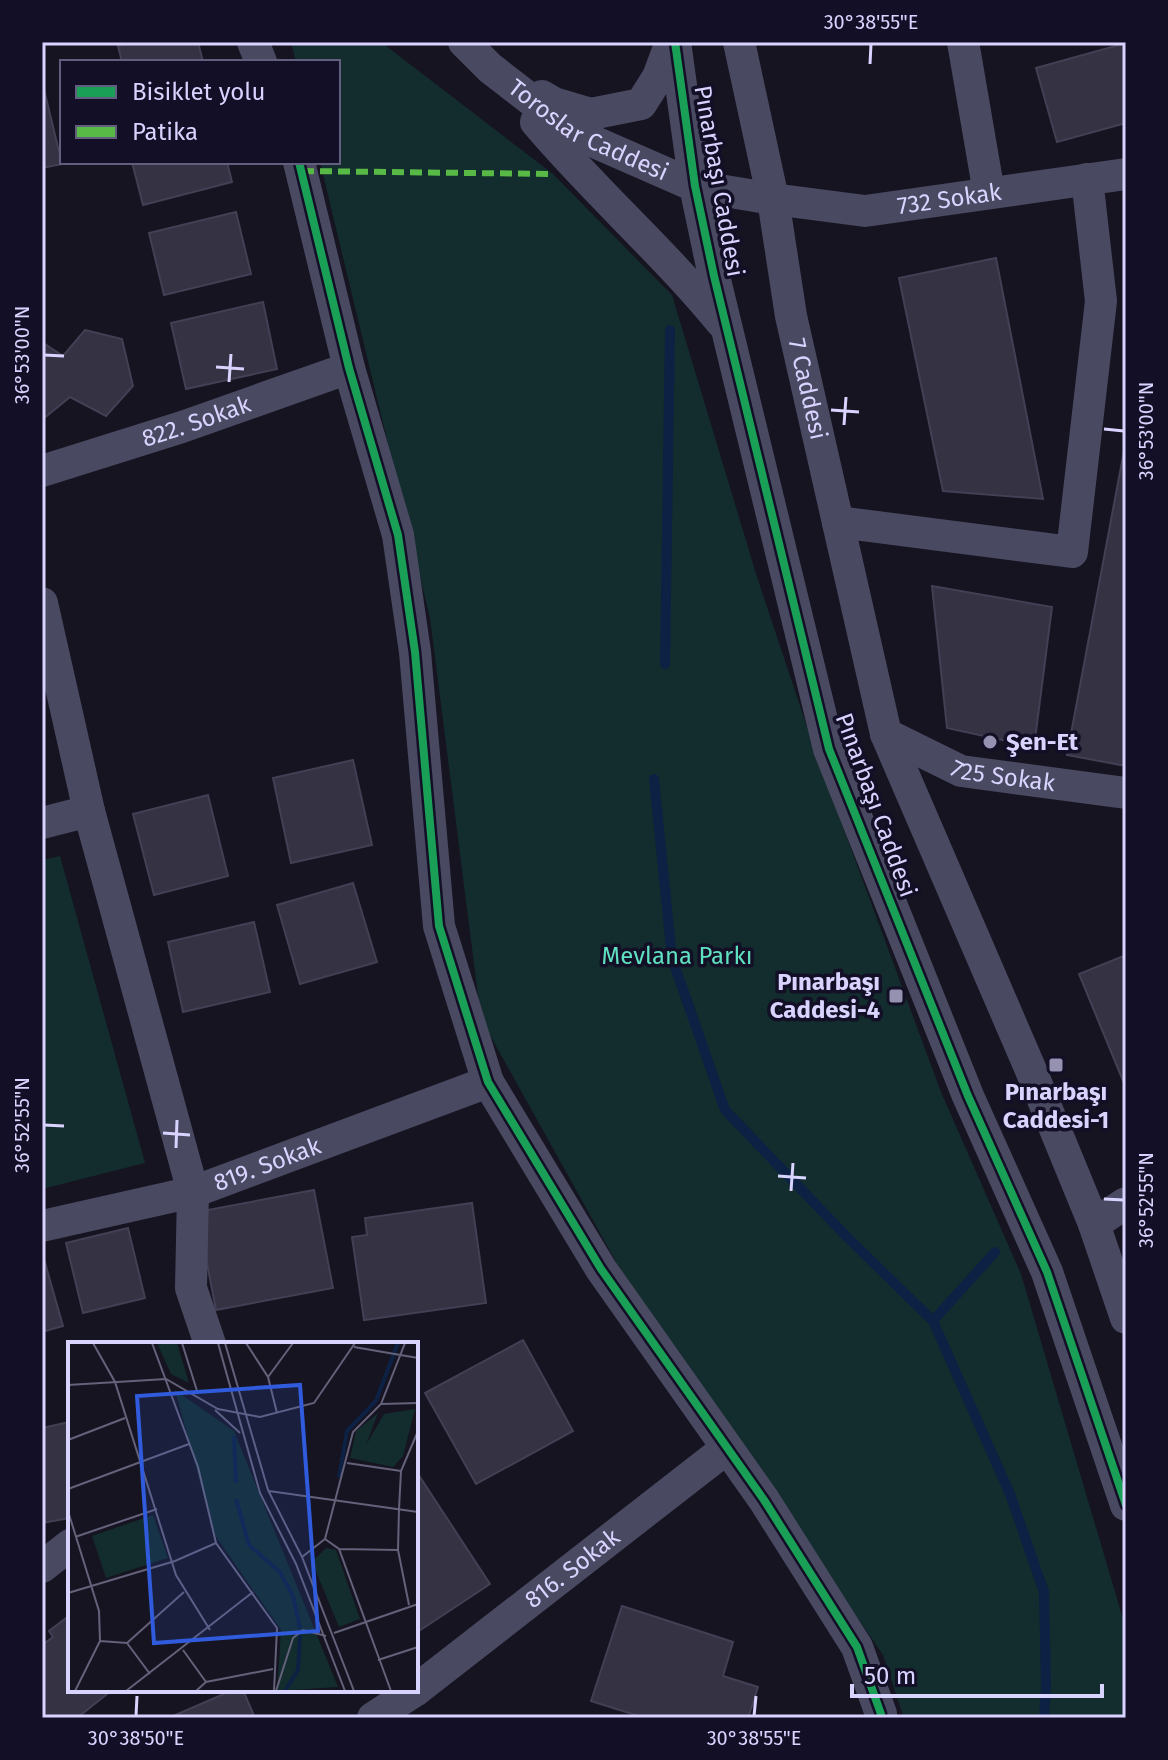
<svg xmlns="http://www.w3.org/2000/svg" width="1168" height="1760" viewBox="0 0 1168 1760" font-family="'Fira Sans',sans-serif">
<rect width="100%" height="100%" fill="#161421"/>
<g fill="#132c2d">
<polygon points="291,42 381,42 553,174 672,295 757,577 816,754 941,1092 1021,1274 1126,1629 1126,1718 904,1718 883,1655 625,1278 481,1019 430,618 320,162 338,162 338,62 296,62"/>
<polygon points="60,856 145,1163 42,1189 42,860"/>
</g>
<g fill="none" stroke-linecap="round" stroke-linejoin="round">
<g stroke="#0d2144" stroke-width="10">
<polyline points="665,664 670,330"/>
<polyline points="654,779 672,958 725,1110 848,1238 933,1321 1010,1494 1044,1592 1046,1687 1044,1718"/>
<polyline points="933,1321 995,1252"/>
</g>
</g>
<g fill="#343243" stroke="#433f54" stroke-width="2">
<polygon points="131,42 198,42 203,62 122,62 118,46"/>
<polygon points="1126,43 1126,123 1057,142 1036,68"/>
<polygon points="42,81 62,164 42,168"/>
<polygon points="132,162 227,162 232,182 143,205"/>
<polygon points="236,212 251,274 164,295 149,233"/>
<polygon points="996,258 1043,499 943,491 899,278"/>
<polygon points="263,302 277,369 186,389 171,323"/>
<polygon points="85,330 122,339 133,386 106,416 70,397 42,420 42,342 63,356"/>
<polygon points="1126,440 1126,766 1067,755"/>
<polygon points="932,586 1052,607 1034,747 947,728"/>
<polygon points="353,760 372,845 291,863 273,778"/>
<polygon points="208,795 228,876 154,895 133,814"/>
<polygon points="353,883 377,962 300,984 277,905"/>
<polygon points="254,922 270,992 183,1012 168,942"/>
<polygon points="1126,955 1126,1088 1079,974"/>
<polygon points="314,1190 333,1288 216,1310 197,1212"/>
<polygon points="472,1203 486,1303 364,1320 352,1237 367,1235 365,1218"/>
<polygon points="128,1228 145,1298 83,1313 66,1243"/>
<polygon points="42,1252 63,1326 42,1332"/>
<polygon points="523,1340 573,1431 476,1484 425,1393"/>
<polygon points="69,1422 70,1518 42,1523 42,1428"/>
<polygon points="420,1477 490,1584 416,1633 416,1480"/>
<polygon points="622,1606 733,1642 723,1676 758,1687 748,1718 645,1718 591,1701"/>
<polygon points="70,1615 70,1690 112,1690 77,1718 42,1718 42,1645 53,1637 49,1631"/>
<polygon points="233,1690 243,1690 255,1718 174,1718 173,1716"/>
</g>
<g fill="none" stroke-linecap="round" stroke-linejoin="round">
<g stroke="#4a4962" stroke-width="32">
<polyline points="253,42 261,62"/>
<path id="s1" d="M464,42L490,68L574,133L695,186L773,199L865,211L1126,174"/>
<polyline points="675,42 695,186 714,276 829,749 968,1096 1047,1272 1126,1505"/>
<path id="s2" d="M739,42L773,199L791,316L886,734L1030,1068L1094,1224L1126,1318"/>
<polyline points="963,42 989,193"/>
<polyline points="542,96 554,103 591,114 641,104 658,77 671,42"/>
<path d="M536,122C595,192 664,252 722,323"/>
<polyline points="299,162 349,368 398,535 415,652 439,926 488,1082 601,1269 764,1500 857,1647 881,1714 880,1718"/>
<path id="s3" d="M42,471L182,427L349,368"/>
<polyline points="838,522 1072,552 1101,301 1087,179"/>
<polyline points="42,603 89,811 193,1192 191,1288 210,1344"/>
<path id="s4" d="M886,734L961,771L1126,793"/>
<polyline points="42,823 89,811"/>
<polyline points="1094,1224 1126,1203"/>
<path id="s5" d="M42,1226L193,1192L488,1082"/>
<polyline points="42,1567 70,1545"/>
<path id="s6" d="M416,1690L727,1448"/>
<polyline points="373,1718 416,1690"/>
</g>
<polyline stroke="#58b947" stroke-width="6" stroke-dasharray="12 6" stroke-linecap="butt" points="302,171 553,174"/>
<defs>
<g id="cycleway">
<polyline points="675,42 695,186 714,276 829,749 968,1096 1047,1272 1126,1505"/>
<polyline points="299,162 349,368 398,535 415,652 439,926 488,1082 601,1269 764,1500 857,1647 881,1714 880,1718"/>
</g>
</defs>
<use href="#cycleway" stroke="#130f26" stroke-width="13"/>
<use href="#cycleway" stroke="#1a9f57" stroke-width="8"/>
</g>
<path fill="none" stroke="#d9d4ff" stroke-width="3" d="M870,64L871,44M44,355L64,356M216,367L244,369M229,382L231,354M831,410L859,412M844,425L846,397M1104,429L1124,431M44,1125L64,1126M163,1133L190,1135M176,1148L177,1120M778,1176L806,1178M791,1191L793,1163M1104,1199L1124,1200M136,1716L137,1696M754,1716L756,1696"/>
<g fill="#9591b1" stroke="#130f26" stroke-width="3">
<circle cx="990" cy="742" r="8"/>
<rect x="888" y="988" width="16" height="16" rx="4"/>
<rect x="1048" y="1057" width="16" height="16" rx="4"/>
</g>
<g text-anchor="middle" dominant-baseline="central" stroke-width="7" stroke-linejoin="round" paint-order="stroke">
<g font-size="24" fill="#d9d4ff" stroke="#130f26">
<text stroke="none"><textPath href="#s1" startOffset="154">Toroslar Caddesi</textPath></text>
<text transform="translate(719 181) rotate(80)">Pınarbaşı Caddesi</text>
<text stroke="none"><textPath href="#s1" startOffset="532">732 Sokak</textPath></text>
<text stroke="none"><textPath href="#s2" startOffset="354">7 Caddesi</textPath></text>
<text stroke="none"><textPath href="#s3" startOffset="162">822. Sokak</textPath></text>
<text stroke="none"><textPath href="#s4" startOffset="126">725 Sokak</textPath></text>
<text transform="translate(876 805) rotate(70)">Pınarbaşı Caddesi</text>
<text stroke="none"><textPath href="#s5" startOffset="234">819. Sokak</textPath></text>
<text stroke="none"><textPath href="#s6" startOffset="198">816. Sokak</textPath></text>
</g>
<g font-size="24" font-weight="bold" fill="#d9d4ff" stroke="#130f26" text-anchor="start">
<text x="1006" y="742">Şen-Et</text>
<text x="880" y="982" text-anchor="end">Pınarbaşı<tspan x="880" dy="28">Caddesi-4</tspan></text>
<text x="1056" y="1092" text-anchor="middle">Pınarbaşı<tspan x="1056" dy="28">Caddesi-1</tspan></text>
</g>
<g font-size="24" fill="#5fe0c0" stroke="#130f26">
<text x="677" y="956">Mevlana Parkı</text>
</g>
</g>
<g transform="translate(68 1342)">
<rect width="350" height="350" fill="#161421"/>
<path d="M89,1H109L121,41L103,32ZM107,48L166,89L270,345L209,349L213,288L146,192ZM347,67L335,114L325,125L282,116L288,89L310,71L298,103L316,72ZM85,173L100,216L38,236L24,194ZM258,206L268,208L292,277L271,285L244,220Z" fill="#132c2d"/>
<path fill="none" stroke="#0d2144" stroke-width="4" d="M166,94L168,141M271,135L279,89L308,59L330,1M168,157L181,203L212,230L225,254L232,287M217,349L230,328L232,293"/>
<path fill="none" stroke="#64617a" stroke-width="2" d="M25,1L47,40L108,233L142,288M84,1L130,125L148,201L209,286L206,349M114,1L130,52M150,1L192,151L228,222L277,349M157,1L200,148L234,215L286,349M178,1L200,35L209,71M286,5L350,16M200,35L225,1M0,43L98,37L150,67L192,75L246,61L287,1M313,62L350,61M147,68L172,91M0,98L57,76M279,121L333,129M0,147L121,102M201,149L350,170M0,169L31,269L32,299L7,349M7,195L89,167M257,197L271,207L323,349M271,207L330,208M234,215L257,197L285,90L313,62L337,1M0,251L107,219L148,201M341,263L330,208L331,167L333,129L350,89M266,291L350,262M32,299L59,301L116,250M59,301L82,332M115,308L138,340M310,318L350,305M58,349L185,250M128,349L138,340L205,327M208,349L225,296L235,288L258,294"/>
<path fill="#305bdc" fill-opacity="0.15" stroke="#305bdc" stroke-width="4" d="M232,43L250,289L86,301L69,54Z"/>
<rect width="350" height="350" fill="none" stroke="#d9d4ff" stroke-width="4"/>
</g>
<rect width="1168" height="1760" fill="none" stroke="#130f26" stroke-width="88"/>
<rect x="60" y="60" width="280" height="104" fill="#130f26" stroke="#625e7d" stroke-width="2"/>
<rect x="76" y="86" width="40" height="12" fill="#1a9f57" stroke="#625e7d" stroke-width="2"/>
<text x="132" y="100" font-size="24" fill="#d9d4ff">Bisiklet yolu</text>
<rect x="76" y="126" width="40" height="12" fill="#58b947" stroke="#625e7d" stroke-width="2"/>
<text x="132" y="140" font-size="24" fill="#d9d4ff">Patika</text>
<path d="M852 1684v12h250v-12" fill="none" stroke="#d9d4ff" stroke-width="4"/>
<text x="864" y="1684" font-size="24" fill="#d9d4ff" stroke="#130f26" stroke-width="6" paint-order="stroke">50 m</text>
<rect x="44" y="44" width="1080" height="1672" fill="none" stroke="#d9d4ff" stroke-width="3"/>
<g font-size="20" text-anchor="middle" fill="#d9d4ff">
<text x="871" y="29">30°38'55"E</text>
<text transform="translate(22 355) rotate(-90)" y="7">36°53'00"N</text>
<text transform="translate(1146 431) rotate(-90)" y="7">36°53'00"N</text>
<text transform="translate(22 1125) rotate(-90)" y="7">36°52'55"N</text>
<text transform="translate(1146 1200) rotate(-90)" y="7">36°52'55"N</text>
<text x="136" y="1745">30°38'50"E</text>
<text x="754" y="1745">30°38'55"E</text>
</g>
</svg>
